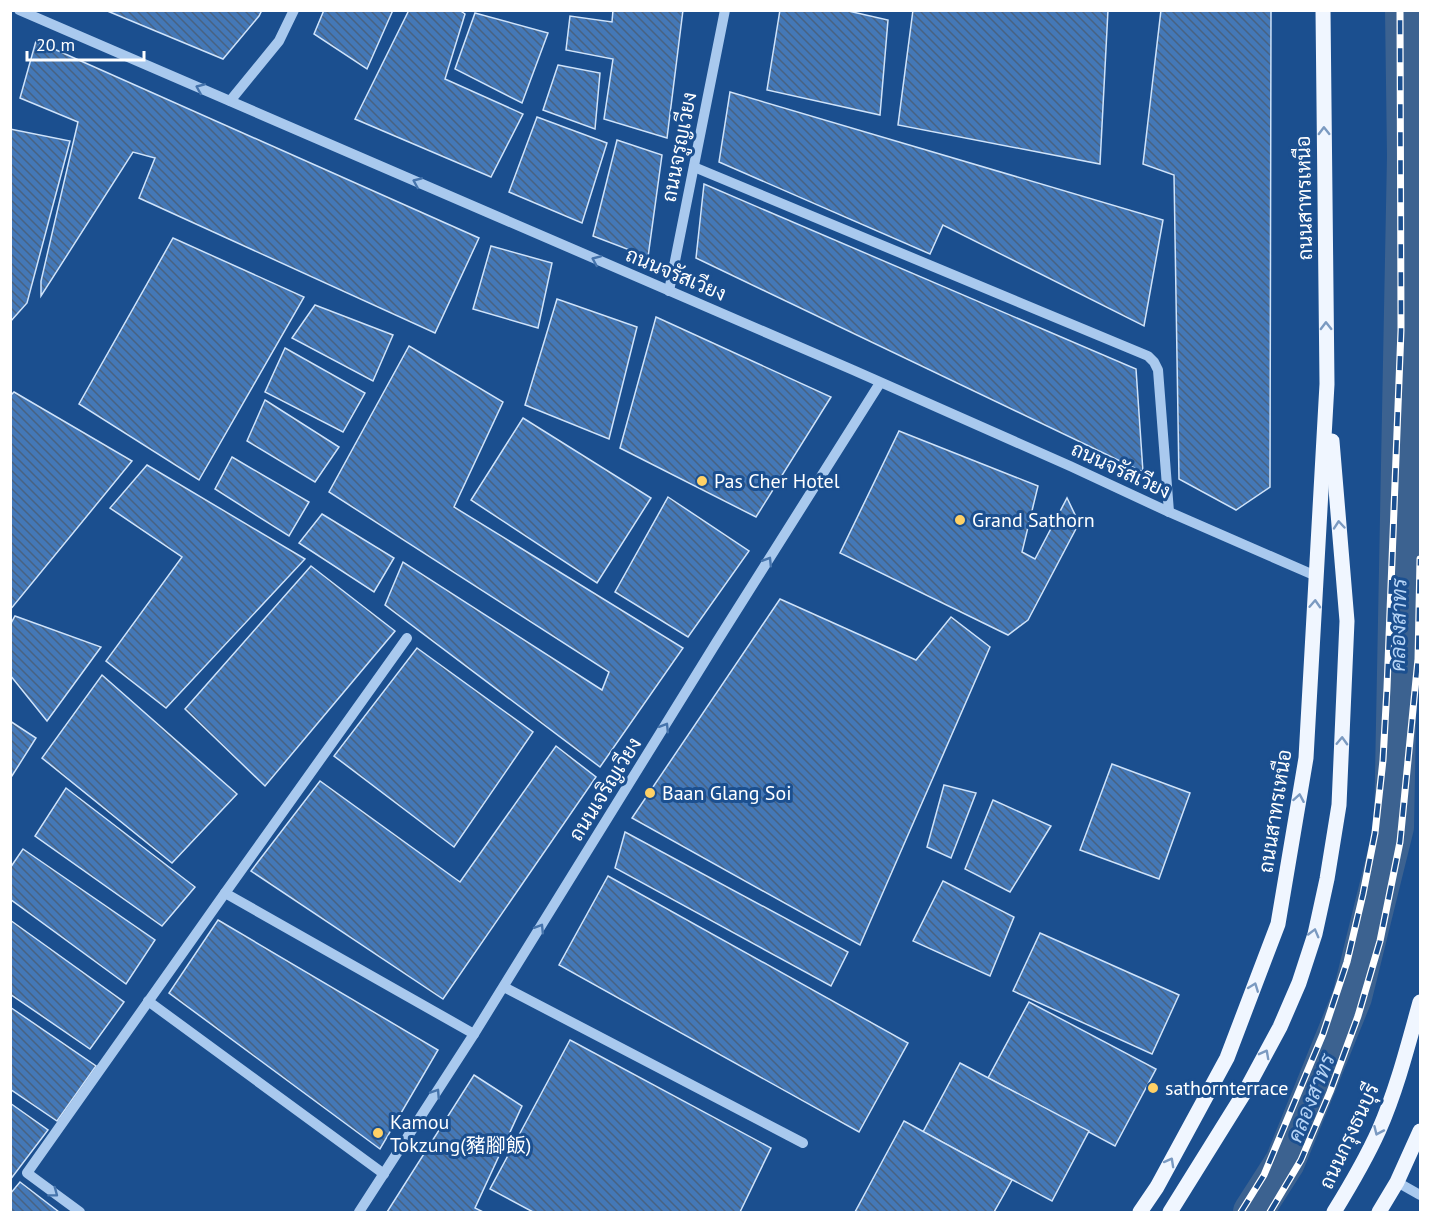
<svg xmlns="http://www.w3.org/2000/svg" width="1431" height="1223" viewBox="0 0 1431 1223" font-family="'PT Sans','Noto Sans SC',Sarabun,sans-serif">
<defs>
<pattern id="building-back-hatch" width="6" height="6" patternUnits="userSpaceOnUse" patternTransform="scale(1.5)"><rect width="6" height="6" fill="#4478b7"/><path d="M-1 5l2 2M0 0l6 6M5-1l2 2" fill="none" stroke="#486282"/></pattern>
</defs>
<rect width="100%" height="100%" fill="#1b4f8f"/>
<g fill="none" stroke-linecap="round" stroke-linejoin="round">
<polyline stroke="#3c6290" stroke-width="40" points="1253,1212 1285,1162 1352,997 1394,827 1407,156 1405,10"/>
</g>
<g fill="url(#building-back-hatch)" stroke="#cfe3fa" stroke-width="1.5">
<polygon points="105,10 262,10 259,16 223,59"/>
<polygon points="324,10 393,10 367,69 314,34"/>
<polygon points="409,10 459,10 465,14 445,79 523,114 491,177 355,119"/>
<polygon points="613,10 683,10 667,138 604,119 613,59 566,50 570,16 612,22"/>
<polygon points="780,10 844,10 888,20 880,115 767,90"/>
<polygon points="913,10 1108,10 1100,164 898,125"/>
<polygon points="1161,10 1271,10 1270,487 1236,510 1179,479 1174,175 1143,164"/>
<polygon points="475,13 548,33 522,103 455,69"/>
<polygon points="36,41 479,238 435,333 139,198 155,158 133,152 41,296 41,281 78,122 20,98"/>
<polygon points="558,65 600,73 595,129 543,110"/>
<polygon points="730,92 1163,220 1144,326 943,225 930,254 719,162"/>
<polygon points="537,117 607,143 582,223 509,192"/>
<polygon points="10,129 70,141 27,303 10,322"/>
<polygon points="617,140 662,155 648,257 593,236"/>
<polygon points="704,184 1136,369 1143,472 696,258"/>
<polygon points="173,238 304,297 199,480 79,404"/>
<polygon points="491,246 552,263 538,328 473,309"/>
<polygon points="557,299 637,327 609,439 525,405"/>
<polygon points="315,305 393,335 373,381 292,338"/>
<polygon points="656,317 831,397 756,517 620,448"/>
<polygon points="409,346 503,402 454,507 683,648 600,767 385,605 403,562 602,690 609,672 329,492"/>
<polygon points="285,348 365,393 343,432 265,392"/>
<polygon points="14,392 132,461 10,610 10,396"/>
<polygon points="265,400 339,447 315,482 247,441"/>
<polygon points="523,418 651,498 597,583 471,500"/>
<polygon points="899,431 1038,486 1022,552 1035,559 1067,498 1079,523 1028,620 1008,635 840,553"/>
<polygon points="232,457 309,502 289,536 215,489"/>
<polygon points="147,465 305,559 166,708 106,661 182,557 110,508"/>
<polygon points="668,497 749,551 688,637 615,592"/>
<polygon points="322,514 394,558 374,592 299,543"/>
<polygon points="311,566 395,631 265,786 185,709"/>
<polygon points="780,599 916,660 951,617 990,647 860,945 632,818"/>
<polygon points="15,616 101,647 47,721 10,675 10,625"/>
<polygon points="417,648 533,732 454,847 334,756"/>
<polygon points="102,675 237,794 172,863 42,758"/>
<polygon points="10,721 36,738 10,779"/>
<polygon points="556,746 596,777 443,999 251,871 320,781 460,882"/>
<polygon points="1112,764 1190,793 1159,879 1080,850"/>
<polygon points="944,785 976,793 951,858 927,847"/>
<polygon points="66,788 195,887 162,926 35,836"/>
<polygon points="993,800 1051,826 1010,892 965,869"/>
<polygon points="625,832 848,952 831,986 615,868"/>
<polygon points="23,849 155,940 126,984 10,899 10,868"/>
<polygon points="608,876 908,1043 859,1132 559,965"/>
<polygon points="943,881 1014,917 990,976 913,941"/>
<polygon points="10,920 124,1002 90,1049 10,994"/>
<polygon points="218,920 438,1050 380,1149 169,993"/>
<polygon points="1040,933 1179,995 1152,1054 1013,991"/>
<polygon points="1029,1002 1156,1069 1115,1146 988,1078"/>
<polygon points="10,1007 96,1066 57,1121 10,1089"/>
<polygon points="570,1040 771,1148 740,1212 533,1212 490,1189"/>
<polygon points="960,1063 1089,1131 1052,1201 923,1132"/>
<polygon points="474,1075 522,1106 475,1208 483,1212 387,1212"/>
<polygon points="10,1103 48,1130 10,1180"/>
<polygon points="904,1121 1012,1180 994,1212 855,1212"/>
<polygon points="20,1182 59,1212 10,1212 10,1194"/>
</g>
<g fill="none" stroke-linecap="round" stroke-linejoin="round">
<g stroke="#a9c9ee" stroke-width="10">
<polyline points="19,10 853,370 1070,466 1169,512 1316,576"/>
<polyline points="230,101 279,41 294,10"/>
<polyline points="694,167 1148,356 1154,362 1158,370 1169,512"/>
<polyline points="669,291 725,10"/>
<polyline points="225,893 474,1034"/>
<polyline points="504,987 803,1143"/>
<polyline points="148,1001 384,1174"/>
<polyline points="1397,1182 1420,1195"/>
<polyline points="80,1212 27,1173 225,893 407,638"/>
<polyline points="359,1212 474,1034 716,643 880,383"/>
</g>
<g stroke="#f0f6ff" stroke-width="15">
<polyline points="1140,1212 1157,1187 1227,1058 1278,924 1306,758 1327,384 1323,10"/>
<polyline points="1170,1212 1246,1090 1280,1027 1299,983 1315,934 1327,879 1339,805 1347,621 1332,441"/>
<path d="M1334,1212C1350,1186 1366,1159 1379,1130C1397,1089 1408,1045 1420,1002"/>
<polyline points="1379,1212 1397,1182 1420,1131"/>
</g>
<defs>
<g id="rail">
<polyline points="1241,1212 1264,1175 1323,1034 1347,962 1363,894 1375,833 1383,760 1387,688 1401,330 1400,10"/>
<polyline points="1270,1212 1301,1160 1330,1092 1358,1016 1380,941 1400,842 1418,659 1420,559"/>
</g>
</defs>
<use href="#rail" stroke="#fff" stroke-width="7"/>
<use href="#rail" stroke="#1b4f8f" stroke-width="4.5" stroke-dasharray="14" stroke-linecap="butt"/>
</g>
<defs><path id="oneway-chevron" d="M-2-3.5L2.5 0L-2 3.5" fill="none" stroke-width="1.6" stroke-linecap="round" stroke-linejoin="round" transform="scale(1.5)"/></defs>
<g stroke="#4674ac">
<use href="#oneway-chevron" transform="translate(200 88) rotate(-157)"/>
<use href="#oneway-chevron" transform="translate(417 182) rotate(-157)"/>
<use href="#oneway-chevron" transform="translate(596 260) rotate(-157)"/>
<use href="#oneway-chevron" transform="translate(768 561) rotate(-58)"/>
<use href="#oneway-chevron" transform="translate(665 727) rotate(-58)"/>
<use href="#oneway-chevron" transform="translate(540 928) rotate(-58)"/>
<use href="#oneway-chevron" transform="translate(436 1093) rotate(-57)"/>
<use href="#oneway-chevron" transform="translate(54 1193) rotate(37)"/>
</g>
<g stroke="#7b9ac1">
<use href="#oneway-chevron" transform="translate(1324 131) rotate(-91)"/>
<use href="#oneway-chevron" transform="translate(1326 326) rotate(-91)"/>
<use href="#oneway-chevron" transform="translate(1339 525) rotate(-95)"/>
<use href="#oneway-chevron" transform="translate(1315 604) rotate(-87)"/>
<use href="#oneway-chevron" transform="translate(1342 741) rotate(-88)"/>
<use href="#oneway-chevron" transform="translate(1299 798) rotate(-80)"/>
<use href="#oneway-chevron" transform="translate(1314 933) rotate(-75)"/>
<use href="#oneway-chevron" transform="translate(1254 987) rotate(-69)"/>
<use href="#oneway-chevron" transform="translate(1265 1054) rotate(-62)"/>
<use href="#oneway-chevron" transform="translate(1378 1131) rotate(114)"/>
<use href="#oneway-chevron" transform="translate(1170 1162) rotate(-61)"/>
</g>
<g fill="#ffd166" stroke="#1b4f8f" stroke-width="2">
<circle cx="702" cy="481" r="6"/>
<circle cx="960" cy="520" r="6"/>
<circle cx="650" cy="793" r="6"/>
<circle cx="1153" cy="1088" r="6"/>
<circle cx="378" cy="1133" r="6"/>
</g>
<g text-anchor="middle" dominant-baseline="central" stroke-width="6" stroke-linejoin="round" paint-order="stroke">
<g font-size="20" fill="#fff" stroke="#1b4f8f">
<text transform="translate(679 147) rotate(-79)">ถนนจรูญเวียง</text>
<text transform="translate(1304 198) rotate(-91)">ถนนสาทรเหนือ</text>
<text transform="translate(676 274) rotate(23)">ถนนจรัสเวียง</text>
<text transform="translate(1121 470) rotate(25)">ถนนจรัสเวียง</text>
<text transform="translate(605 789) rotate(-58)">ถนนเจริญเวียง</text>
<text transform="translate(1275 811) rotate(-81)">ถนนสาทรเหนือ</text>
<text transform="translate(1349 1136) rotate(-65)">ถนนกรุงธนบุรี</text>
</g>
<g font-size="20" fill="#fff" stroke="#1b4f8f" text-anchor="start">
<text x="714" y="481">Pas Cher Hotel</text>
<text x="972" y="520">Grand Sathorn</text>
<text x="662" y="793">Baan Glang Soi</text>
<text x="1165" y="1088">sathornterrace</text>
<text x="390" y="1122">Kamou<tspan x="390" dy="23">Tokzung(豬腳飯)</tspan></text>
</g>
<g font-size="21" font-style="italic" fill="#b5d3f5" stroke="#1b4f8f">
<text transform="translate(1398 625) rotate(-89)">คลองสาทร</text>
<text transform="translate(1311 1098) rotate(-68)">คลองสาทร</text>
</g>
</g>
<rect width="1431" height="1223" fill="none" stroke="#ffffff" stroke-width="24"/>
<path d="M27 51v9h117v-9" fill="none" stroke="#ffffff" stroke-width="3"/>
<text x="36" y="51" font-size="18" fill="#ffffff" stroke="#1b4f8f" stroke-width="4.5" paint-order="stroke">20 m</text>
</svg>
